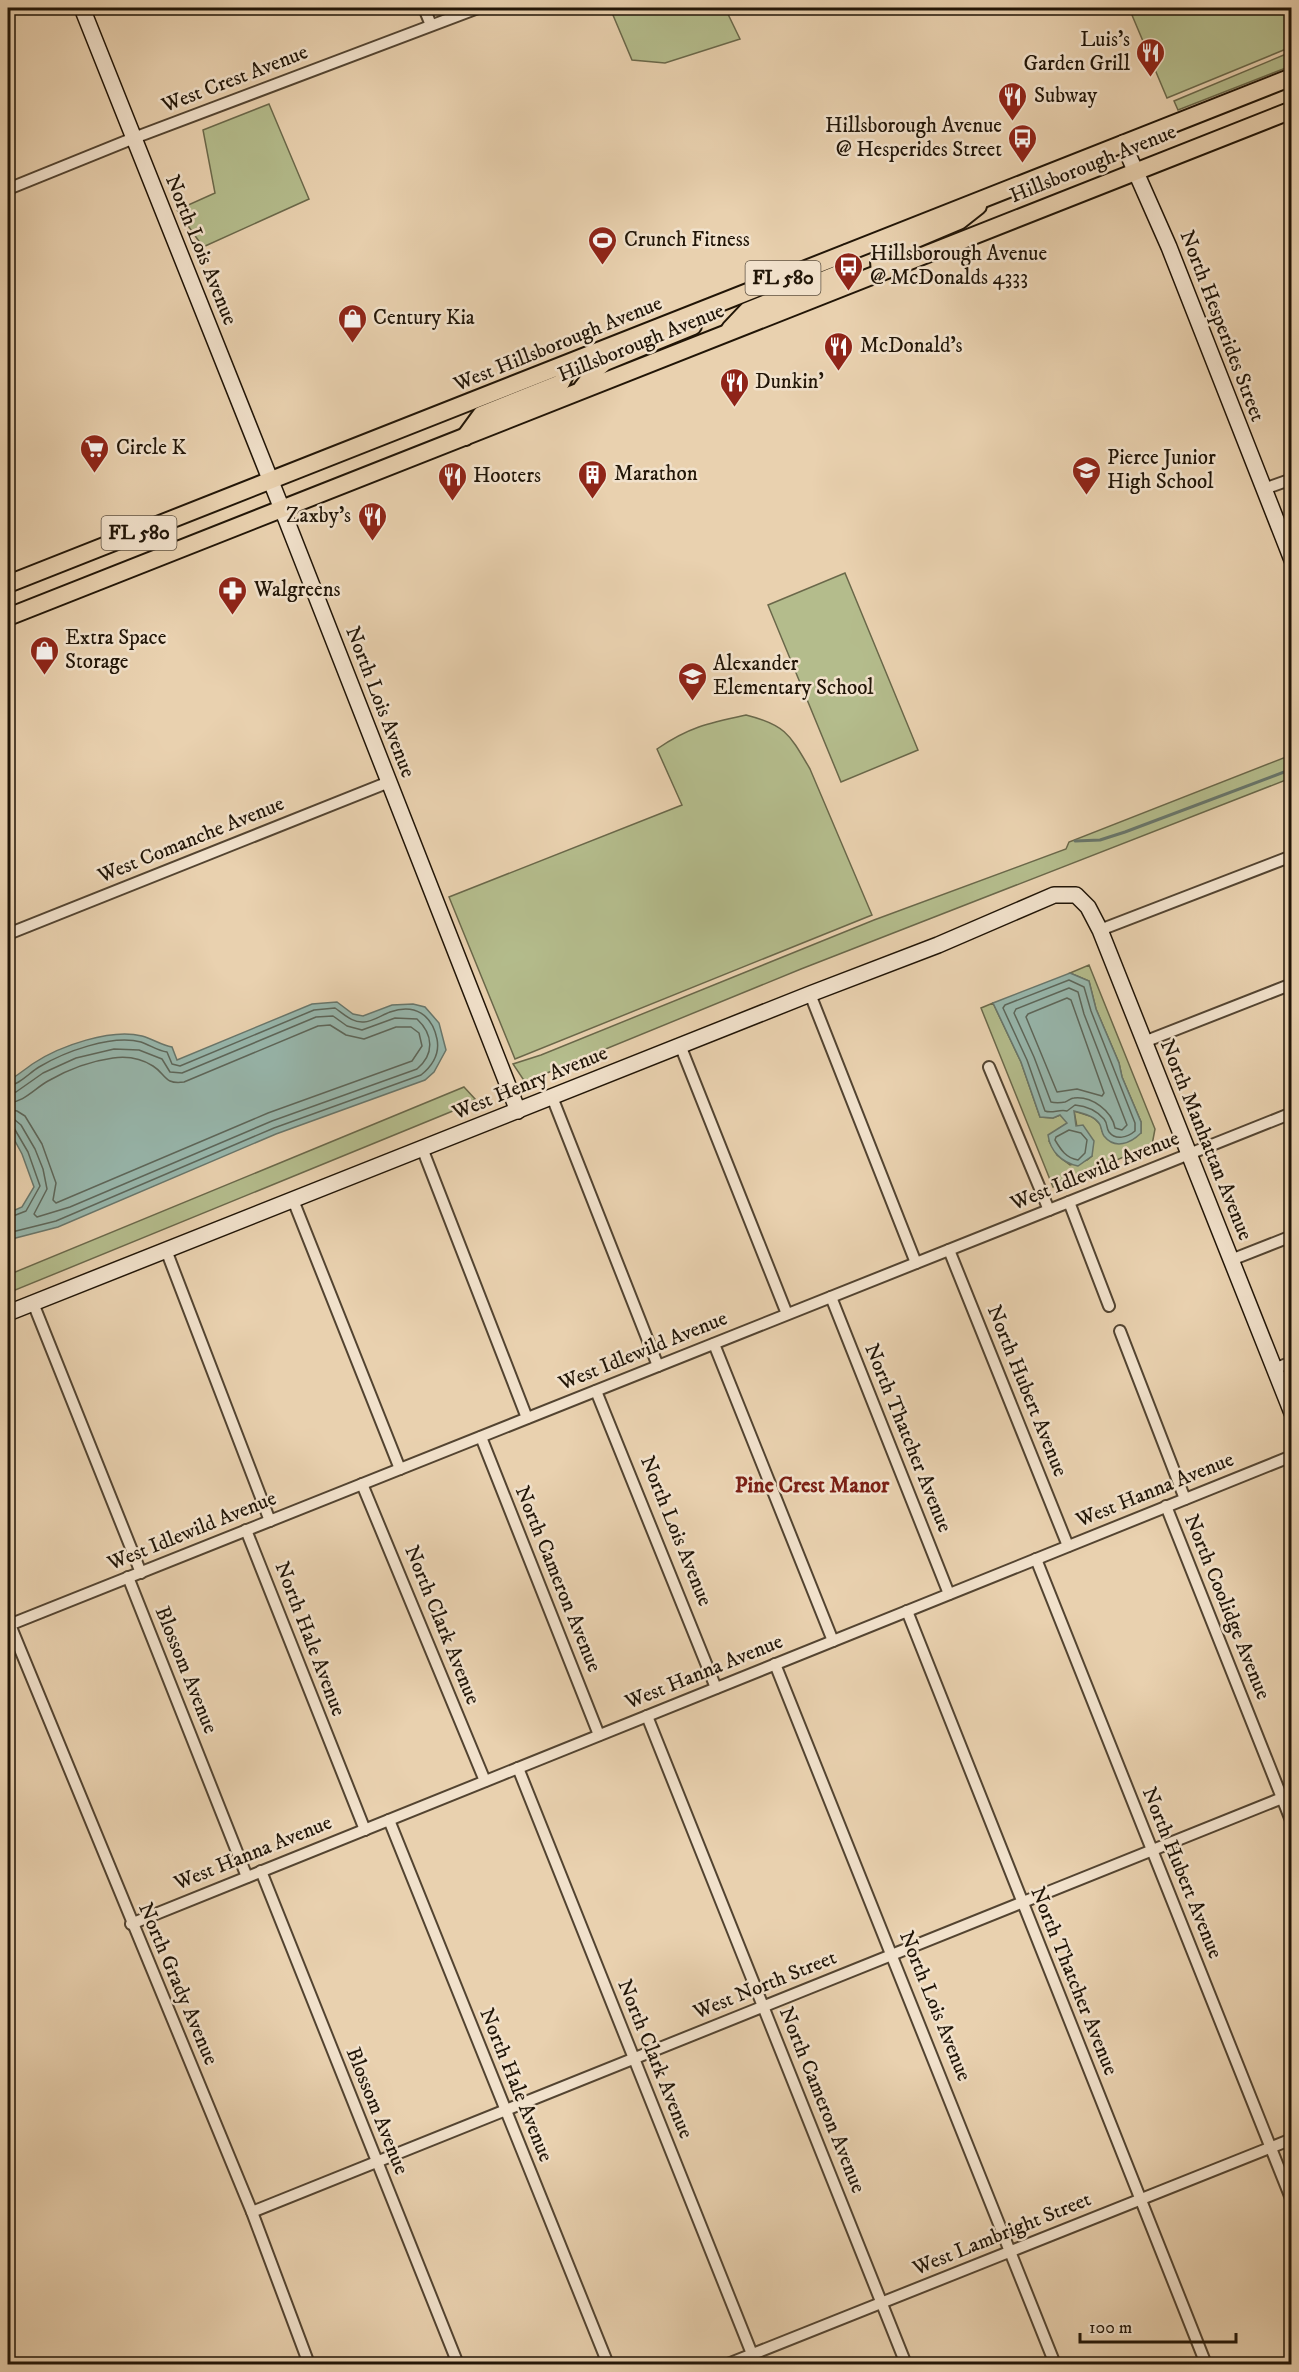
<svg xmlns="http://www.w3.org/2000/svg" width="1299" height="2372" viewBox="0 0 1299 2372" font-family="'IM FELL DW Pica',serif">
<rect width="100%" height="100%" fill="#e9d1af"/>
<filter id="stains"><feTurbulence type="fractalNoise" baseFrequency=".00333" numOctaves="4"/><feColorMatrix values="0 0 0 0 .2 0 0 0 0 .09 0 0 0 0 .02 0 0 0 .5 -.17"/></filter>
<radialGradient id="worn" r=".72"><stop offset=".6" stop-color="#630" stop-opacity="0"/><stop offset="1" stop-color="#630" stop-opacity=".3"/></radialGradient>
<g fill="#b4bc8c" stroke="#6a684a" stroke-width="1.5">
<polygon points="610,8 725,8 740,39 665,63 632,60"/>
<polygon points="1129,8 1291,8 1291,47 1167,98"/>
<polygon points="1291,52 1291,66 1178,110 1174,101"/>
<polygon points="269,104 309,199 203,247 177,210 215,193 203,130"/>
<polygon points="845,573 918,750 841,782 768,605"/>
<path d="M746,715C786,725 790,735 810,769L872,915L515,1059L449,897L682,805L657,749C689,727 709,723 746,715Z"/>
<polygon points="1291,755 1291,778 801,969 525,1082 513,1064 541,1055 874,920 1066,849 1069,842"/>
<polygon points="1089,965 1155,1129 1152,1145 1053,1187 981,1008 993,1003 1021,1062 1040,1117 1053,1118 1060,1115 1066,1118 1068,1123 1058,1129 1049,1141 1057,1155 1070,1165 1087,1160 1092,1156 1077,1127 1074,1111 1093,1117 1101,1125 1102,1131 1141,1133 1141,1122 1122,1077 1119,1063 1096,1009 1089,981 1070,973"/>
<polygon points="464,1087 475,1099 465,1106 8,1293 8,1275"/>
</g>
<g fill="#97b7ad" stroke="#68766b" stroke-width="1.5">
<path d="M1070,973L1089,981L1096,1009L1119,1063L1122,1077L1141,1122V1133C1131,1143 1115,1150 1104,1136C1101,1132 1102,1127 1099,1123C1094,1116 1083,1113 1074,1111L1076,1126L1083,1125L1094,1141L1092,1156L1078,1166C1062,1163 1050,1151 1048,1135L1067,1123L1060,1115L1053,1118L1040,1117L1021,1062L993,1003Z"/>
<path d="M337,1002L353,1014L363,1016L392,1005L413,1004L425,1007L439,1023L446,1050L434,1072L425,1080L276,1134L58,1227L8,1240V1213L22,1207L34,1187L22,1154L8,1128V1081C17,1076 25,1069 34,1063C60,1046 111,1028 142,1036C153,1039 161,1045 172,1047L177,1060L312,1004Z"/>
</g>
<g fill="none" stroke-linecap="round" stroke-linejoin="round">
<g stroke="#5c665a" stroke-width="1.5">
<path d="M1069,980L1084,987L1091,1011L1135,1123V1131C1128,1137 1116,1141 1109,1132C1106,1128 1108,1124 1104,1119C1097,1111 1086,1106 1075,1105L1067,1111C1059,1109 1052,1114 1045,1111L1027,1060L1003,1008L1005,1005Z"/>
<path d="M1069,988L1078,992L1084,1014L1127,1125L1122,1130L1115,1128C1112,1111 1092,1096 1074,1098C1071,1098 1068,1101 1065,1102C1061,1103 1054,1103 1051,1102L1034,1057L1014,1013L1016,1009Z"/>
<polygon points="1067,998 1071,1000 1104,1093 1102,1096 1077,1089 1057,1092 1026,1017 1028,1014"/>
<path d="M8,1086C19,1085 29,1073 39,1067C64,1052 112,1034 141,1042C150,1045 158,1051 167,1052L172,1064L180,1066L314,1010L335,1008C344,1014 352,1023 364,1022C372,1022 382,1015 390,1012C415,1003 432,1015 437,1039C440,1054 432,1066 421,1075L274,1128L56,1221L8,1233"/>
<path d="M8,1094L16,1092L43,1073L76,1058L114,1049L139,1050L162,1059L170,1072L182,1073L316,1017L333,1016L347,1026L362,1030L395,1018L417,1019C433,1034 435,1054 417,1069L272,1121L70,1207L37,1217L34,1214L47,1189L43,1169L35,1149L21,1125L15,1120L8,1119"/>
<path d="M8,1103C24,1102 34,1089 48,1081C67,1070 91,1061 113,1058C127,1056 142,1059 153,1066C166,1074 164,1085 184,1082L318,1026L330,1025L346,1035L364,1039L396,1027H411L419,1033L422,1046L412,1061L268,1113L56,1203L53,1200L56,1183L42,1144L25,1116L17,1111L8,1109"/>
<polyline points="8,1126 14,1128 28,1152 40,1186 26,1211 8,1218"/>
<path d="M1069,1130L1081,1133L1087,1140L1085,1153L1078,1160C1066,1158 1061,1150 1055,1140L1056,1137Z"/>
</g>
<polyline stroke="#68766b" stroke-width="3" points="1075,841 1100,840 1125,832 1292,769"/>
<defs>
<g id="street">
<polyline points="424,8 431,25"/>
<polyline points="8,189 134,138 478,8"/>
<polyline points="1264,489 1292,479"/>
<polyline points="1100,930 1292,856"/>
<polyline points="8,934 389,782"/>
<polyline points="810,994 916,1263"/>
<polyline points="1144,1042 1292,984"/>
<polyline points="680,1045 787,1314"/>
<polyline points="989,1067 1049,1210"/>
<polyline points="552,1097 658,1366"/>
<polyline points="422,1148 527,1418"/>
<polyline points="293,1200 400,1469"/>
<polyline points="1069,1202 1109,1306"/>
<polyline points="166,1250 270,1521"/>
<polyline points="949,1250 1068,1546"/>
<polyline points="1231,1260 1292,1236"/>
<polyline points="831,1297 949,1594"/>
<polyline points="33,1303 141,1573"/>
<polyline points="1120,1331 1185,1499"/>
<polyline points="714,1344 833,1641"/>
<polyline points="1274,1369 1292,1362"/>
<polyline points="596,1391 716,1688"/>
<polyline points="481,1437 599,1735"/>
<polyline points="362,1484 485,1781"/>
<polyline points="1166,1506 1292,1823"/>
<polyline points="246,1530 365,1830"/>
<polyline points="1036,1559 1292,2201"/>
<polyline points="128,1577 247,1877"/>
<polyline points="907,1611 1206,2364"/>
<polyline points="8,1620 252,2212 309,2364"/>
<polyline points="9,1625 1292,1113"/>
<polyline points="775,1664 1055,2364"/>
<polyline points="647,1716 906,2364"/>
<polyline points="518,1768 756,2364"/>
<polyline points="389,1820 608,2364"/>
<polyline points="261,1871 458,2364"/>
<polyline points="131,1924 1292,1456"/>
<polyline points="252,2212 1292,1794"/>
<polyline points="728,2364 1292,2139"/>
</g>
<g id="secondary">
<polyline points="82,8 282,509 518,1111"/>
<polyline points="1123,143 1169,247 1292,560"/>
<polyline points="8,1313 810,994 938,945 1054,895 1076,895 1088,907 1100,930 1292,1413"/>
</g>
<g id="primary">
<polyline points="880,273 879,261 883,253 959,221 978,206"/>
<polyline points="730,329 747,311 838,274 844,269 847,253"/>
<polyline points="582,388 598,368 605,362 693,326"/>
<polyline points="465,437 481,415 561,383 571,363"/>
<polyline points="8,584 1292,77"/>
<polyline points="8,617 1292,110"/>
</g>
</defs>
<use href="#street" stroke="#534431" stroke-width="14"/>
<use href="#secondary" stroke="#211507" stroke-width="18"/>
<use href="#primary" stroke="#211507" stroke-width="20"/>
<use href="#street" stroke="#f1e1cb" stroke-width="10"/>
<use href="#secondary" stroke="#f1e1cb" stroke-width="15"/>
<use href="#primary" stroke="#e9d1af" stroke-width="16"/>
</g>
<defs>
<symbol id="restaurant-pin" viewBox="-11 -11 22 30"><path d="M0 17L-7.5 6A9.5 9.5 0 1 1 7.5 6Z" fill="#8f2418" stroke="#f1e1cb"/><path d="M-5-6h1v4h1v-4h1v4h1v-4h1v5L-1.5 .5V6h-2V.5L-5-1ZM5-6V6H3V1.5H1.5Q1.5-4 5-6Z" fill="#fff"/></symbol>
<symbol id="bus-pin" viewBox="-11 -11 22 30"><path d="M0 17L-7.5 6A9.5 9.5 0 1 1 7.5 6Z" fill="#8f2418" stroke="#f1e1cb"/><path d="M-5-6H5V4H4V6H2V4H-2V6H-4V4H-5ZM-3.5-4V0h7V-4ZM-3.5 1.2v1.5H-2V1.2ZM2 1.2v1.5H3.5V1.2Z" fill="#fff"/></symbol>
<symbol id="stadium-pin" viewBox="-11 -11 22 30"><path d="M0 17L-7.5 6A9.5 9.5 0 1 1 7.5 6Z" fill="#8f2418" stroke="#f1e1cb"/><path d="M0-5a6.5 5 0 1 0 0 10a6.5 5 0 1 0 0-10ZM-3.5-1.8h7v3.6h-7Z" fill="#fff"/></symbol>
<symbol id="shop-pin" viewBox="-11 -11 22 30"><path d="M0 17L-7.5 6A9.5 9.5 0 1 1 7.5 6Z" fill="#8f2418" stroke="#f1e1cb"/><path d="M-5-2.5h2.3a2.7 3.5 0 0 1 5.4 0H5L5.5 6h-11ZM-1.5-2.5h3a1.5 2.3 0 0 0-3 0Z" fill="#fff"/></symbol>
<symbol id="supermarket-pin" viewBox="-11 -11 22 30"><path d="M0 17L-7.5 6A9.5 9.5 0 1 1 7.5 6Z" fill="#8f2418" stroke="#f1e1cb"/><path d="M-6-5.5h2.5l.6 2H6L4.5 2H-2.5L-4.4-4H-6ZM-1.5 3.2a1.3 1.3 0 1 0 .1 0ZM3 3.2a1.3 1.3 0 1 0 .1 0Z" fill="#fff"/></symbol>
<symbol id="school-pin" viewBox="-11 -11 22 30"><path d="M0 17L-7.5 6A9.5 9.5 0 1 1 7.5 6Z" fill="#8f2418" stroke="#f1e1cb"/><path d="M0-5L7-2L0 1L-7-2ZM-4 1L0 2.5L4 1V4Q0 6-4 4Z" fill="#fff"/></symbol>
<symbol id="building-pin" viewBox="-11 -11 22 30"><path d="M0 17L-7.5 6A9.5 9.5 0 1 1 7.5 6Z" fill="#8f2418" stroke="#f1e1cb"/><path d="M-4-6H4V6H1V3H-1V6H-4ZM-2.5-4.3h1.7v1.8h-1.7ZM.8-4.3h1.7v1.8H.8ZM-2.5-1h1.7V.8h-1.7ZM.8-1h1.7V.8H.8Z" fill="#fff"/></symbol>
<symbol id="pharmacy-pin" viewBox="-11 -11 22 30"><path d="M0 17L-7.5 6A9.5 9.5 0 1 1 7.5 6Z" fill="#8f2418" stroke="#f1e1cb"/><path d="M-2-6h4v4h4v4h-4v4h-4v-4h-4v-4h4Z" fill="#fff"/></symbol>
</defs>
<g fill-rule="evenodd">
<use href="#restaurant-pin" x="1134" y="36" width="33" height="45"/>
<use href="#restaurant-pin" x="996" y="80" width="33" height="45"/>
<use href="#bus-pin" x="1006" y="122" width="33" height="45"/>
<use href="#stadium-pin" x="586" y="224" width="33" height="45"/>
<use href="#bus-pin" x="832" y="250" width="33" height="45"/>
<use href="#shop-pin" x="336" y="302" width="33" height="45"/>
<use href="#restaurant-pin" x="822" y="330" width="33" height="45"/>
<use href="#restaurant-pin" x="718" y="366" width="33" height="45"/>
<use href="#supermarket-pin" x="78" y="432" width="33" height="45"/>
<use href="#school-pin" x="1070" y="454" width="33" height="45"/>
<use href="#building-pin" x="576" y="458" width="33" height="45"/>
<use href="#restaurant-pin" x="436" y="460" width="33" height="45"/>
<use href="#restaurant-pin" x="356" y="500" width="33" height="45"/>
<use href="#pharmacy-pin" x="216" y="574" width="33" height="45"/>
<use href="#shop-pin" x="28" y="634" width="33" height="45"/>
<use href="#school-pin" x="676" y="660" width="33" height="45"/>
</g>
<g text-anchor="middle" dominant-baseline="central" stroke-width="5" stroke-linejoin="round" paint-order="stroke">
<g fill="#f1e1cb" stroke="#5f5242" stroke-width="1.5">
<rect x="745.5" y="261" width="75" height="34" rx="4.5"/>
<rect x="101.5" y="516" width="75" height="34" rx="4.5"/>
</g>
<g font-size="20" font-weight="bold" fill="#211507">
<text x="783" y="278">FL 580</text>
<text x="139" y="533">FL 580</text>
</g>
<g font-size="21" fill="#211507" stroke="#f1e1cb" text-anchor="start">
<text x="1130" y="40" text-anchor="end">Luis's<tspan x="1130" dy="24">Garden Grill</tspan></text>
<text x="1034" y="96">Subway</text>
<text x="1002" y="126" text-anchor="end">Hillsborough Avenue<tspan x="1002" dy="24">@ Hesperides Street</tspan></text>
<text x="624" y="240">Crunch Fitness</text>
<text x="870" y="254">Hillsborough Avenue<tspan x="870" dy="24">@ McDonalds 4333</tspan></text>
<text x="373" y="318">Century Kia</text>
<text x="860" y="346">McDonald's</text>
<text x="755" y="382">Dunkin'</text>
<text x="116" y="448">Circle K</text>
<text x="1107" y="458">Pierce Junior<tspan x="1107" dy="24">High School</tspan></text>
<text x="614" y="474">Marathon</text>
<text x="473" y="476">Hooters</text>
<text x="351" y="516" text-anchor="end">Zaxby's</text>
<text x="254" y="590">Walgreens</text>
<text x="65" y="638">Extra Space<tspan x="65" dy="24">Storage</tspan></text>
<text x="713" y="664">Alexander<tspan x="713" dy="24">Elementary School</tspan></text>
</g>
<g font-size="21" fill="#211507" stroke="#f1e1cb">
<text transform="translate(235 79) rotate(-21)">West Crest Avenue</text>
<text transform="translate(1093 164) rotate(-22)">Hillsborough Avenue</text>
<text transform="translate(201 250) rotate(68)">North Lois Avenue</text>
<text transform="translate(1222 326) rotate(69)">North Hesperides Street</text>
<text transform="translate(641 343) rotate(-22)">Hillsborough Avenue</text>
<text transform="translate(558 344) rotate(-22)">West Hillsborough Avenue</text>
<text transform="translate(380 702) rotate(69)">North Lois Avenue</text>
<text transform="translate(191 840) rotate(-22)">West Comanche Avenue</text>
<text transform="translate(530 1083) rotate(-22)">West Henry Avenue</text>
<text transform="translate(1206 1140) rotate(68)">North Manhattan Avenue</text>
<text transform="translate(1095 1171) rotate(-22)">West Idlewild Avenue</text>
<text transform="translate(643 1351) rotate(-22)">West Idlewild Avenue</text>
<text transform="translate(1027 1391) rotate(68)">North Hubert Avenue</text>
<text transform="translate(908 1438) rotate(68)">North Thatcher Avenue</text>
<text transform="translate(1155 1490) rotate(-22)">West Hanna Avenue</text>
<text transform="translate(192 1531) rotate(-22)">West Idlewild Avenue</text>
<text transform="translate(676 1531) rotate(68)">North Lois Avenue</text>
<text transform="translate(558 1579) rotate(68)">North Cameron Avenue</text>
<text transform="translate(1227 1607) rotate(68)">North Coolidge Avenue</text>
<text transform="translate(442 1625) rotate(68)">North Clark Avenue</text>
<text transform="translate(310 1639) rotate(69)">North Hale Avenue</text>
<text transform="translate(186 1670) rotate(68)">Blossom Avenue</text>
<text transform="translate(704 1672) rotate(-22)">West Hanna Avenue</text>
<text transform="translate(253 1853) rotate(-22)">West Hanna Avenue</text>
<text transform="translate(1182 1873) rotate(68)">North Hubert Avenue</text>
<text transform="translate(1074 1981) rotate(68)">North Thatcher Avenue</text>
<text transform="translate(178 1984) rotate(67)">North Grady Avenue</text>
<text transform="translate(765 1985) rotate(-22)">West North Street</text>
<text transform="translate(935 2006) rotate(68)">North Lois Avenue</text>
<text transform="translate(655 2059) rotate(68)">North Clark Avenue</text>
<text transform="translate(516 2085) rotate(68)">North Hale Avenue</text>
<text transform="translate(822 2100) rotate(68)">North Cameron Avenue</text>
<text transform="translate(377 2111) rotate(68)">Blossom Avenue</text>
<text transform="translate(1002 2234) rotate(-22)">West Lambright Street</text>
</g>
<g font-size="22" font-weight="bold" fill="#7a1f14" stroke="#f1e1cb">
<text x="812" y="1485">Pine Crest Manor</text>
</g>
</g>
<rect width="1299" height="2372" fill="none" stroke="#e9d1af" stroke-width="30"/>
<rect x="9" y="9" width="1281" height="2354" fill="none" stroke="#211507" stroke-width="3"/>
<rect x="15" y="15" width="1269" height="2342" fill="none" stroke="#211507" stroke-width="1.5"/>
<path d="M1080 2333v9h156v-9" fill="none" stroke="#211507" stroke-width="3"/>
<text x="1089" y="2333" font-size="18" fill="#211507" stroke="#f1e1cb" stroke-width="4.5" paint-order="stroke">100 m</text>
<rect width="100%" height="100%" filter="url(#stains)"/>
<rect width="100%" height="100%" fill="url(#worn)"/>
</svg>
